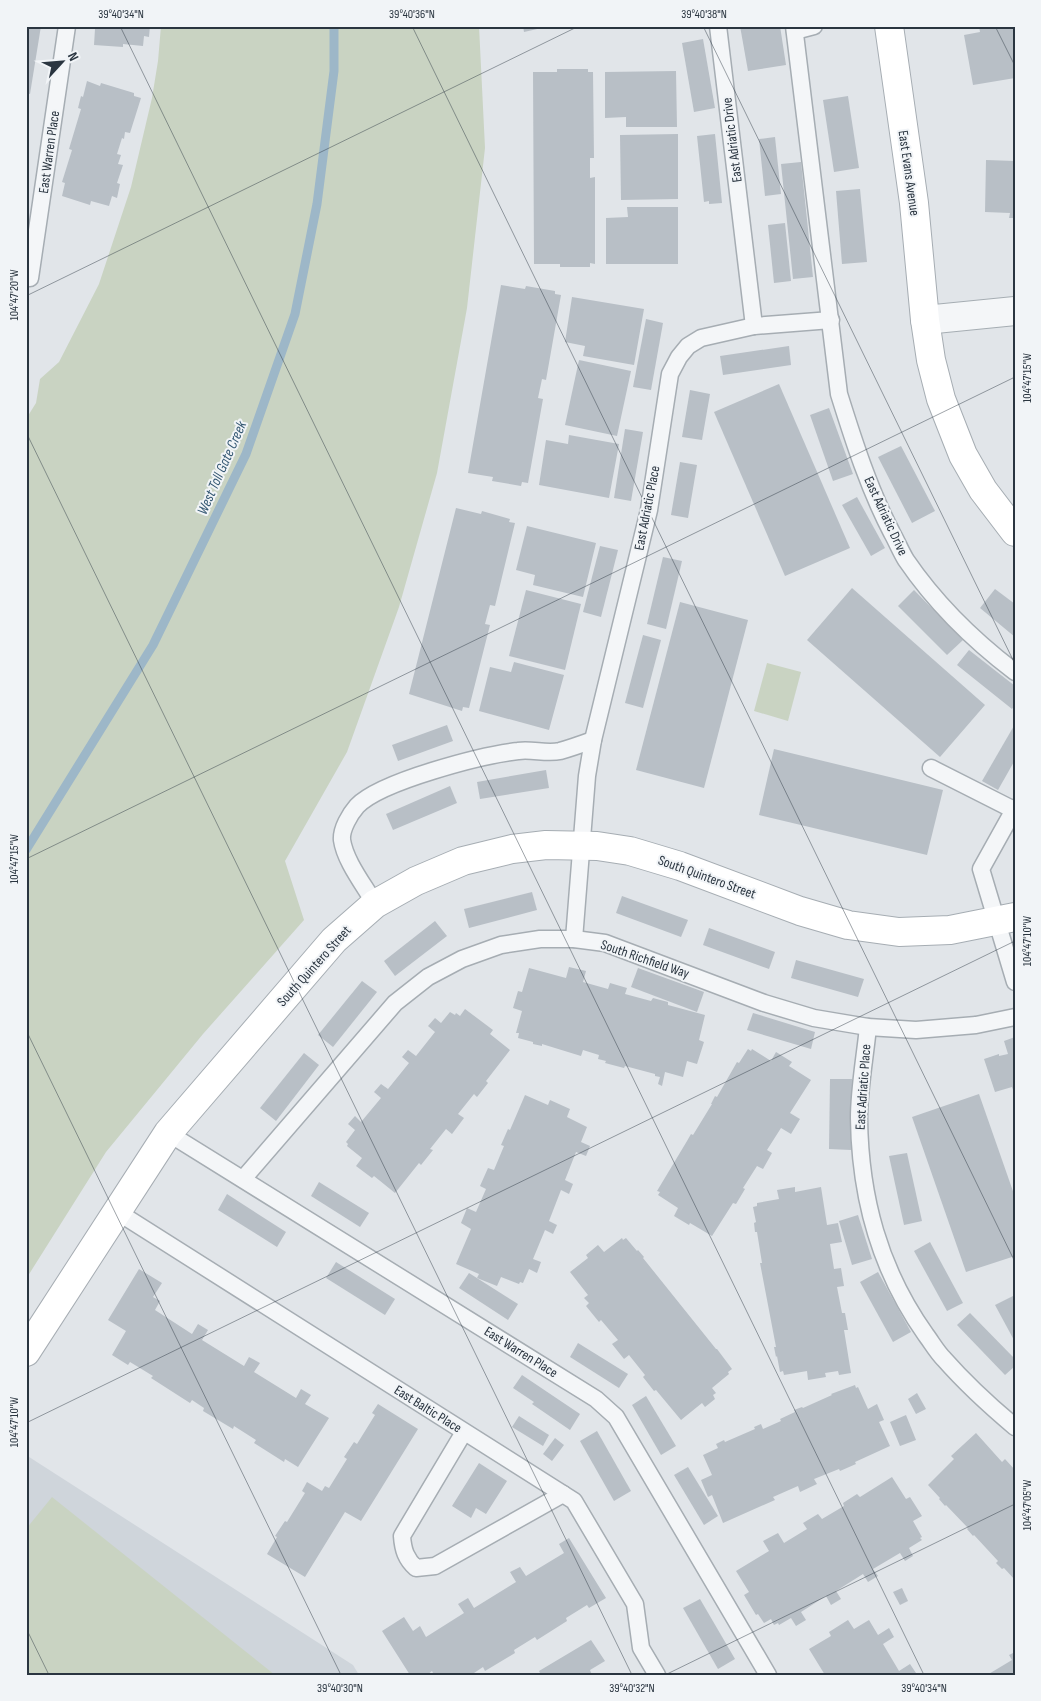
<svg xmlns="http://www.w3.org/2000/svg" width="1041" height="1701" viewBox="0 0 1041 1701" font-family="'Sofia Sans Condensed',sans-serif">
<rect width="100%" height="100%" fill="#e1e5e9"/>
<polygon fill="#cfd5db" points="26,1455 353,1665 359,1675 26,1675"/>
<g fill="#c9d3c2">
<polygon points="161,26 479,26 485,148 467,308 437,473 399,607 347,752 285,861 304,920 203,1034 106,1152 26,1279 26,419 36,403 40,379 59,362 99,284 131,187 152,98 158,61"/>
<polygon points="767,663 801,672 788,721 754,711"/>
<polygon points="52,1497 275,1675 26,1675 26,1529"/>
</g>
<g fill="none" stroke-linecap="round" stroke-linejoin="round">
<polyline stroke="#9db7c8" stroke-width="9" points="26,850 153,645 246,454 295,314 317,204 334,71 334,26"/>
</g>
<g fill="#b8bfc6">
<polygon points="26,26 41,26 30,94 26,93"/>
<polygon points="94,26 150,26 149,37 144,36 143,46 123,44 123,47 94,45 95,29 93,29"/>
<polygon points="523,26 546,26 546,27 524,32"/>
<polygon points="740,26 780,26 786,65 748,71"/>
<polygon points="979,26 1015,26 1015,78 973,85 964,35 980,32"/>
<polygon points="703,39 715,108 694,112 682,43"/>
<polygon points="557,69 588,69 588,72 593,72 594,158 590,158 590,178 595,177 595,264 590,263 590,267 560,267 560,264 534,264 533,72 557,72"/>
<polygon points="676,71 677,127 626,127 626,117 605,118 605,72"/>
<polygon points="87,81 100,86 101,83 134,93 134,96 141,98 130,133 125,132 124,139 122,138 117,154 121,155 118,164 123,165 117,183 120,184 117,198 112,196 109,206 91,201 90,205 62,196 65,183 62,182 72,150 69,149 81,109 78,108 81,96 83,97"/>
<polygon points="848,96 859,168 834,172 823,100"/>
<polygon points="678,134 678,199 621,200 620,135"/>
<polygon points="715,134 722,203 709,204 709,201 704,202 697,136"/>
<polygon points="775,137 781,194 765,196 759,139"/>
<polygon points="986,160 1015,161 1015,218 1009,218 1010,213 985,212"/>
<polygon points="801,162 813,277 793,279 781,164"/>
<polygon points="860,189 867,262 842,264 836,191"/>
<polygon points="627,207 678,207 678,264 606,264 606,218 628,217"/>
<polygon points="785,223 791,281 774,283 768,225"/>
<polygon points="501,285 525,289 526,286 555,291 555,294 561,295 546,380 542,379 538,398 543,399 528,483 522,482 521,486 492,481 493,477 468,473"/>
<polygon points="572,297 644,309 634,365 583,356 585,346 565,342"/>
<polygon points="646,319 663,323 651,390 633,387"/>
<polygon points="789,346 791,365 723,375 720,356"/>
<polygon points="579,360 631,371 617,436 565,425"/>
<polygon points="779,384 850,548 785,576 714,412"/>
<polygon points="690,390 710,394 702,440 682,437"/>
<polygon points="829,408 853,474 833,481 810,415"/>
<polygon points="625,429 643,432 631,501 614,498"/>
<polygon points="569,435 619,444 609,498 539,485 546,440 568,444"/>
<polygon points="901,446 935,511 912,523 878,457"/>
<polygon points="680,462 697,465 688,518 671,515"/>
<polygon points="857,497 885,548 871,556 842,505"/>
<polygon points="456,508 481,514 482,511 510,519 509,522 515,523 495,606 490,605 485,624 490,625 469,708 463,707 462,711 409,694"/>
<polygon points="527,526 596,543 583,597 533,585 535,575 516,570"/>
<polygon points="600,546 618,550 601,617 583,612"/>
<polygon points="663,557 682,561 666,629 647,624"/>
<polygon points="852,588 985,705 940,757 807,640"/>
<polygon points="995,589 1015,604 1015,637 980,608"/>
<polygon points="526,590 581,604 565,670 509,656"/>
<polygon points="914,590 963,640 947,655 898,606"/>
<polygon points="680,602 748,620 704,788 636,770"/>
<polygon points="643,635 661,640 643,708 625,703"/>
<polygon points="969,650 1015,686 1015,705 1012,709 957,665"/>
<polygon points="514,662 564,675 549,730 479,711 490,667 511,672"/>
<polygon points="1015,724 1015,760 998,790 982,781"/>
<polygon points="447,725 453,741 398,761 392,745"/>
<polygon points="774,749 943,790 927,855 759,815"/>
<polygon points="546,770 549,788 480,799 477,782"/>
<polygon points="450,786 457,803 393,830 386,814"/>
<polygon points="532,892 537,910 469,928 464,909"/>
<polygon points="622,896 688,920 681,937 616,913"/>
<polygon points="435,921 447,936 395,976 384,961"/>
<polygon points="709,928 775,952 769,969 703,945"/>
<polygon points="796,960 864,979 858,997 791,978"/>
<polygon points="569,967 586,971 583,982 608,989 610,983 627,988 625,994 651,1001 653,998 668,1002 668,1005 705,1015 699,1040 704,1042 697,1064 687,1061 683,1077 665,1072 662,1086 658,1084 660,1077 655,1076 655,1074 625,1066 624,1068 605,1063 606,1061 598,1059 599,1055 583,1050 581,1056 542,1044 542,1046 533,1044 533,1042 518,1038 519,1033 516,1033 522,1011 513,1008 518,991 522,992 529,968 566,978"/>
<polygon points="638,968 704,992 697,1012 631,987"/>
<polygon points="362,981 377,992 333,1047 318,1035"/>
<polygon points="465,1009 493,1030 490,1034 510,1050 486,1081 488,1083 477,1097 474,1094 458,1114 464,1118 452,1134 446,1129 430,1149 433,1150 421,1165 419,1163 395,1193 374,1176 372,1178 356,1166 362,1158 347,1146 348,1144 346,1142 355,1130 348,1124 355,1116 361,1122 381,1098 374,1092 381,1084 388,1089 409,1063 402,1057 408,1050 416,1056 435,1032 428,1026 435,1018 441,1023 450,1012 455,1015 456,1013 460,1016"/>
<polygon points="753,1013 815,1032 811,1049 747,1030"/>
<polygon points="1015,1037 1015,1095 1012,1087 995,1092 984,1059 999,1054 999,1056 1008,1054 1004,1041"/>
<polygon points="748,1049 751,1051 752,1049 771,1061 776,1052 792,1062 789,1066 811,1080 790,1113 800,1119 791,1134 781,1128 767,1150 772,1153 763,1169 757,1166 743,1188 745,1189 736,1204 733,1203 712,1236 690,1223 689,1225 674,1216 678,1208 658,1195 660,1192 657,1191 687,1141 691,1134 693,1135 712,1104 711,1104 715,1096 717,1097 737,1062 739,1063"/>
<polygon points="304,1053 319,1065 276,1121 260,1108"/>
<polygon points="830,1079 852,1079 851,1150 829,1149"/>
<polygon points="979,1094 1015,1197 1015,1256 966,1272 912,1117"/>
<polygon points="525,1095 548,1105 550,1100 570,1109 567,1117 587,1127 581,1142 590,1146 586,1156 576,1152 565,1180 573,1184 569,1194 561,1190 549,1221 557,1225 553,1234 545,1230 533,1259 541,1262 537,1273 529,1269 523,1283 520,1282 519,1284 501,1277 497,1286 477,1278 479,1274 456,1264 471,1229 461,1223 467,1208 476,1212 486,1189 480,1186 488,1168 494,1170 504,1146 501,1145 508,1129 510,1130"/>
<polygon points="907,1153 922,1221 904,1225 889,1156"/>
<polygon points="319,1182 369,1213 360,1227 311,1196"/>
<polygon points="795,1187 795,1192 821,1187 827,1225 838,1223 842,1242 830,1244 834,1269 841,1268 844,1286 837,1287 842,1313 845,1313 848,1330 844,1330 851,1373 839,1375 838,1371 825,1373 826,1377 808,1380 807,1371 784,1375 783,1371 780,1372 777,1356 776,1357 774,1347 776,1347 760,1263 762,1263 757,1232 755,1232 754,1223 756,1222 753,1207 757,1206 757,1203 779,1199 777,1190"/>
<polygon points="227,1194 286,1232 277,1247 218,1210"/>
<polygon points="858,1215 872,1259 852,1265 839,1221"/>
<polygon points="622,1238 623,1240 626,1238 637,1251 638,1250 644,1257 643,1258 716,1349 717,1349 732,1369 728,1372 729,1374 712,1388 716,1393 713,1395 715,1399 705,1407 702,1403 681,1420 656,1390 654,1391 643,1377 645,1375 629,1355 624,1359 612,1344 618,1340 601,1320 599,1322 586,1306 589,1303 584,1298 588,1295 570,1272 588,1258 586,1255 598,1245 604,1252"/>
<polygon points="930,1242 963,1303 947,1311 914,1251"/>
<polygon points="336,1262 395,1299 385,1315 326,1278"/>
<polygon points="139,1269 162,1283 153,1297 160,1301 155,1310 192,1334 198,1324 208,1330 202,1340 244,1366 249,1357 260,1363 254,1372 296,1398 301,1389 311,1395 305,1404 329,1418 298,1467 285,1459 284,1462 254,1443 256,1440 234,1426 233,1429 203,1411 204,1408 192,1400 190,1403 151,1378 153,1376 130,1362 128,1365 112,1355 126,1331 108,1320"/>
<polygon points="878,1272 911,1332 893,1342 860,1282"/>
<polygon points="469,1273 518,1304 508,1320 459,1288"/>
<polygon points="1015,1295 1015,1342 995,1305"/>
<polygon points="970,1313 1015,1359 1015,1366 1005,1375 957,1325"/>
<polygon points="578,1343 628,1374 619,1388 570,1357"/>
<polygon points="522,1375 580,1414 570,1430 532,1404 534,1402 513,1388"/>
<polygon points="855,1385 856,1388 858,1387 868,1409 877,1404 884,1420 879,1422 890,1446 855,1462 856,1464 840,1471 839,1469 814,1479 817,1484 800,1492 798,1486 773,1497 775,1500 723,1523 712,1495 708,1497 701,1480 712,1475 703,1455 718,1448 716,1444 724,1440 725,1442 755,1429 754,1427 761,1424 763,1429 781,1421 780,1419 795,1412 794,1410 802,1407 803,1408 832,1395 831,1394"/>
<polygon points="917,1393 926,1409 916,1414 908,1399"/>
<polygon points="646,1396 676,1446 661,1455 632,1405"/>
<polygon points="378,1404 418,1429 361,1521 345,1512 305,1577 267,1554 277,1537 275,1536 285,1521 287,1522 305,1493 302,1491 307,1482 322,1491 325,1486 329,1488 347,1459 344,1457 354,1442 357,1444 375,1415 372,1413"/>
<polygon points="906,1415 916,1440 900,1446 890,1422"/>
<polygon points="519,1416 549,1435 543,1446 512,1427"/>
<polygon points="597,1431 631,1491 614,1501 580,1441"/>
<polygon points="976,1433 1002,1462 1005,1459 1015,1470 1015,1580 1004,1568 1002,1569 996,1563 998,1561 974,1535 973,1536 967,1529 968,1528 946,1505 945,1506 939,1499 940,1498 928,1485 954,1459 951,1456"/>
<polygon points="555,1438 564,1445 552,1461 543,1454"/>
<polygon points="479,1463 507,1481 486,1514 476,1508 471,1518 452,1506"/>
<polygon points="688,1467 718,1516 704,1525 674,1475"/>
<polygon points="892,1477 906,1499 910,1497 922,1516 913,1521 922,1537 920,1538 922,1540 909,1548 913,1556 905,1561 900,1553 873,1569 878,1576 868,1582 863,1574 836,1591 841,1599 831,1605 826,1596 801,1612 806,1620 796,1626 791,1618 779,1625 778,1623 774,1625 771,1619 764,1623 758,1614 756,1615 744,1595 749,1592 736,1571 769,1551 763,1541 778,1533 784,1543 807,1529 803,1523 818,1514 822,1519 844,1506 843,1503 857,1494 860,1497"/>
<polygon points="569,1538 606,1598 589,1608 587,1605 566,1618 567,1621 537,1640 535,1637 514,1650 515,1653 485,1671 483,1667 471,1675 434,1675 432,1671 427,1675 410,1675 382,1631 404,1617 413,1631 420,1626 426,1637 464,1613 458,1604 468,1598 474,1608 516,1582 510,1572 520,1567 526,1576 564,1553 559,1544"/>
<polygon points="902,1588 908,1601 900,1605 893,1592"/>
<polygon points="700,1599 735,1659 718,1669 683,1608"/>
<polygon points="848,1620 854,1629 869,1620 878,1635 889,1628 894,1637 883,1644 899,1671 910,1664 916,1673 912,1675 825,1675 809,1649 831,1636 829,1632"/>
<polygon points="591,1640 605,1661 590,1670 592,1675 541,1675 539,1671"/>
<polygon points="1015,1652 1015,1675 987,1675 1012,1660 1009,1655"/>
</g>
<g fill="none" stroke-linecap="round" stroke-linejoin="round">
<defs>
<g id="lane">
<polyline points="718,26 754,326"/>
<path d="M794,26L839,394C854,442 869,489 892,533C897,542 901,552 906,560C936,604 973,640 1015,672"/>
<polyline points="795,31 814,26"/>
<polyline points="26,278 30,278 67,26"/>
<polyline points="931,768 1014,810"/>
<polyline points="1015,808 981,869 1015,982"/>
<path d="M375,904C364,885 345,861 342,840C341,829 350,814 357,806C381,781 483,755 518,751C532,749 547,754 560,751C571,748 582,744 593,740"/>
<polyline points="574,939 587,776 593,740 649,510 670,374 679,357 688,346 701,338 754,326 831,320"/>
<path d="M868,1027C865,1057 859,1089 859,1118C860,1197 879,1269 926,1335C932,1343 937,1352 944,1359C966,1384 990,1406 1015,1427"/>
<polyline points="168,1133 596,1399 616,1417 768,1675"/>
<polyline points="243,1179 395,1003 428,977 462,959 501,945 540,939 574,939 605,943 764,1003 814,1018 868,1027 916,1030 976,1025 1015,1017"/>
<polyline points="116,1211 574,1501 635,1604 641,1648 657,1675"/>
<path d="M464,1432L402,1536C403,1550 406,1559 416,1568L435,1566L563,1494"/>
</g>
<polyline id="street" points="925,320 1015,311"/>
<g id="secondary">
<polyline points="889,26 914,203 925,320 931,360 941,399 963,455 983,490 1015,532"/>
<polyline points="26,1352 168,1133 334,940 375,904 416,881 463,861 512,849 546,845 597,846 630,851 680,866 800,911 848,925 899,932 950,930 1015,917"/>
</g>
</defs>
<use href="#lane" stroke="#a6adb3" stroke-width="19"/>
<use href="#street" stroke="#a6adb3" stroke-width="30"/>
<use href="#secondary" stroke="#a6adb3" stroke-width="30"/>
<use href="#lane" stroke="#f4f6f8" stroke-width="16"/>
<use href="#street" stroke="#f4f6f8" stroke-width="28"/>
<use href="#secondary" stroke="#fff" stroke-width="28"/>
</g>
<path fill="none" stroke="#2a3540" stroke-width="1" stroke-opacity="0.45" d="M120,26L924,1675M412,26L1015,1262M703,26L1015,664M995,26L1015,66M26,296L579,26M26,432L632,1675M26,859L1015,377M26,1030L341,1675M26,1423L1015,941M26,1628L49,1675M665,1675L1015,1504"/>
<g text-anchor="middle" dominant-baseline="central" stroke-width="4" stroke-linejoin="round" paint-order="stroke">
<g font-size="14" fill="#2a3540" stroke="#f1f4f7">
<text transform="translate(732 140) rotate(-97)">East Adriatic Drive</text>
<text transform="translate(49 152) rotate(-82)">East Warren Place</text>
<text transform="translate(909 173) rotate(82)">East Evans Avenue</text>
<text transform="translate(647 508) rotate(-79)">East Adriatic Place</text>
<text transform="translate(886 516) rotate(65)">East Adriatic Drive</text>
<text transform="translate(707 877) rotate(20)">South Quintero Street</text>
<text transform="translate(645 959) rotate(19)">South Richfield Way</text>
<text transform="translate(314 966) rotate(-48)">South Quintero Street</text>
<text transform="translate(863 1087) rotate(-86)">East Adriatic Place</text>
<text transform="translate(521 1352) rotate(32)">East Warren Place</text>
<text transform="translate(428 1409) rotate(32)">East Baltic Place</text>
</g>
<g font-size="15" font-style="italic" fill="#355873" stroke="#f1f4f7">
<text transform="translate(222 468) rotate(-66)">West Toll Gate Creek</text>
</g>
</g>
<rect width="1041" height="1701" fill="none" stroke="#f1f4f7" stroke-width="55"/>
<g transform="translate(62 62) rotate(64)" stroke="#f1f4f7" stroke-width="4" paint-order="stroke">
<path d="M0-4L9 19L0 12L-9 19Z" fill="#2a3540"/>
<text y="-8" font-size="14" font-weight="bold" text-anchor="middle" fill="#2a3540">N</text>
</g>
<rect x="28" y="28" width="986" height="1646" fill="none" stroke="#2a3540" stroke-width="2"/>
<g font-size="12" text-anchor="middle" fill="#2a3540">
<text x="121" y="18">39°40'34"N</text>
<text x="412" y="18">39°40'36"N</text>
<text x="704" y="18">39°40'38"N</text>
<text transform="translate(14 295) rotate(-90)" y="4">104°47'20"W</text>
<text transform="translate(1027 378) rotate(-90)" y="4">104°47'15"W</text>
<text transform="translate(14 859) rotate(-90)" y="4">104°47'15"W</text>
<text transform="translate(1027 941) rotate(-90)" y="4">104°47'10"W</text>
<text transform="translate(14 1422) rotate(-90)" y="4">104°47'10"W</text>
<text transform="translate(1027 1505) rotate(-90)" y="4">104°47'05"W</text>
<text x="340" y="1692">39°40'30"N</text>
<text x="632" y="1692">39°40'32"N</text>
<text x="924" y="1692">39°40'34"N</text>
</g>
</svg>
